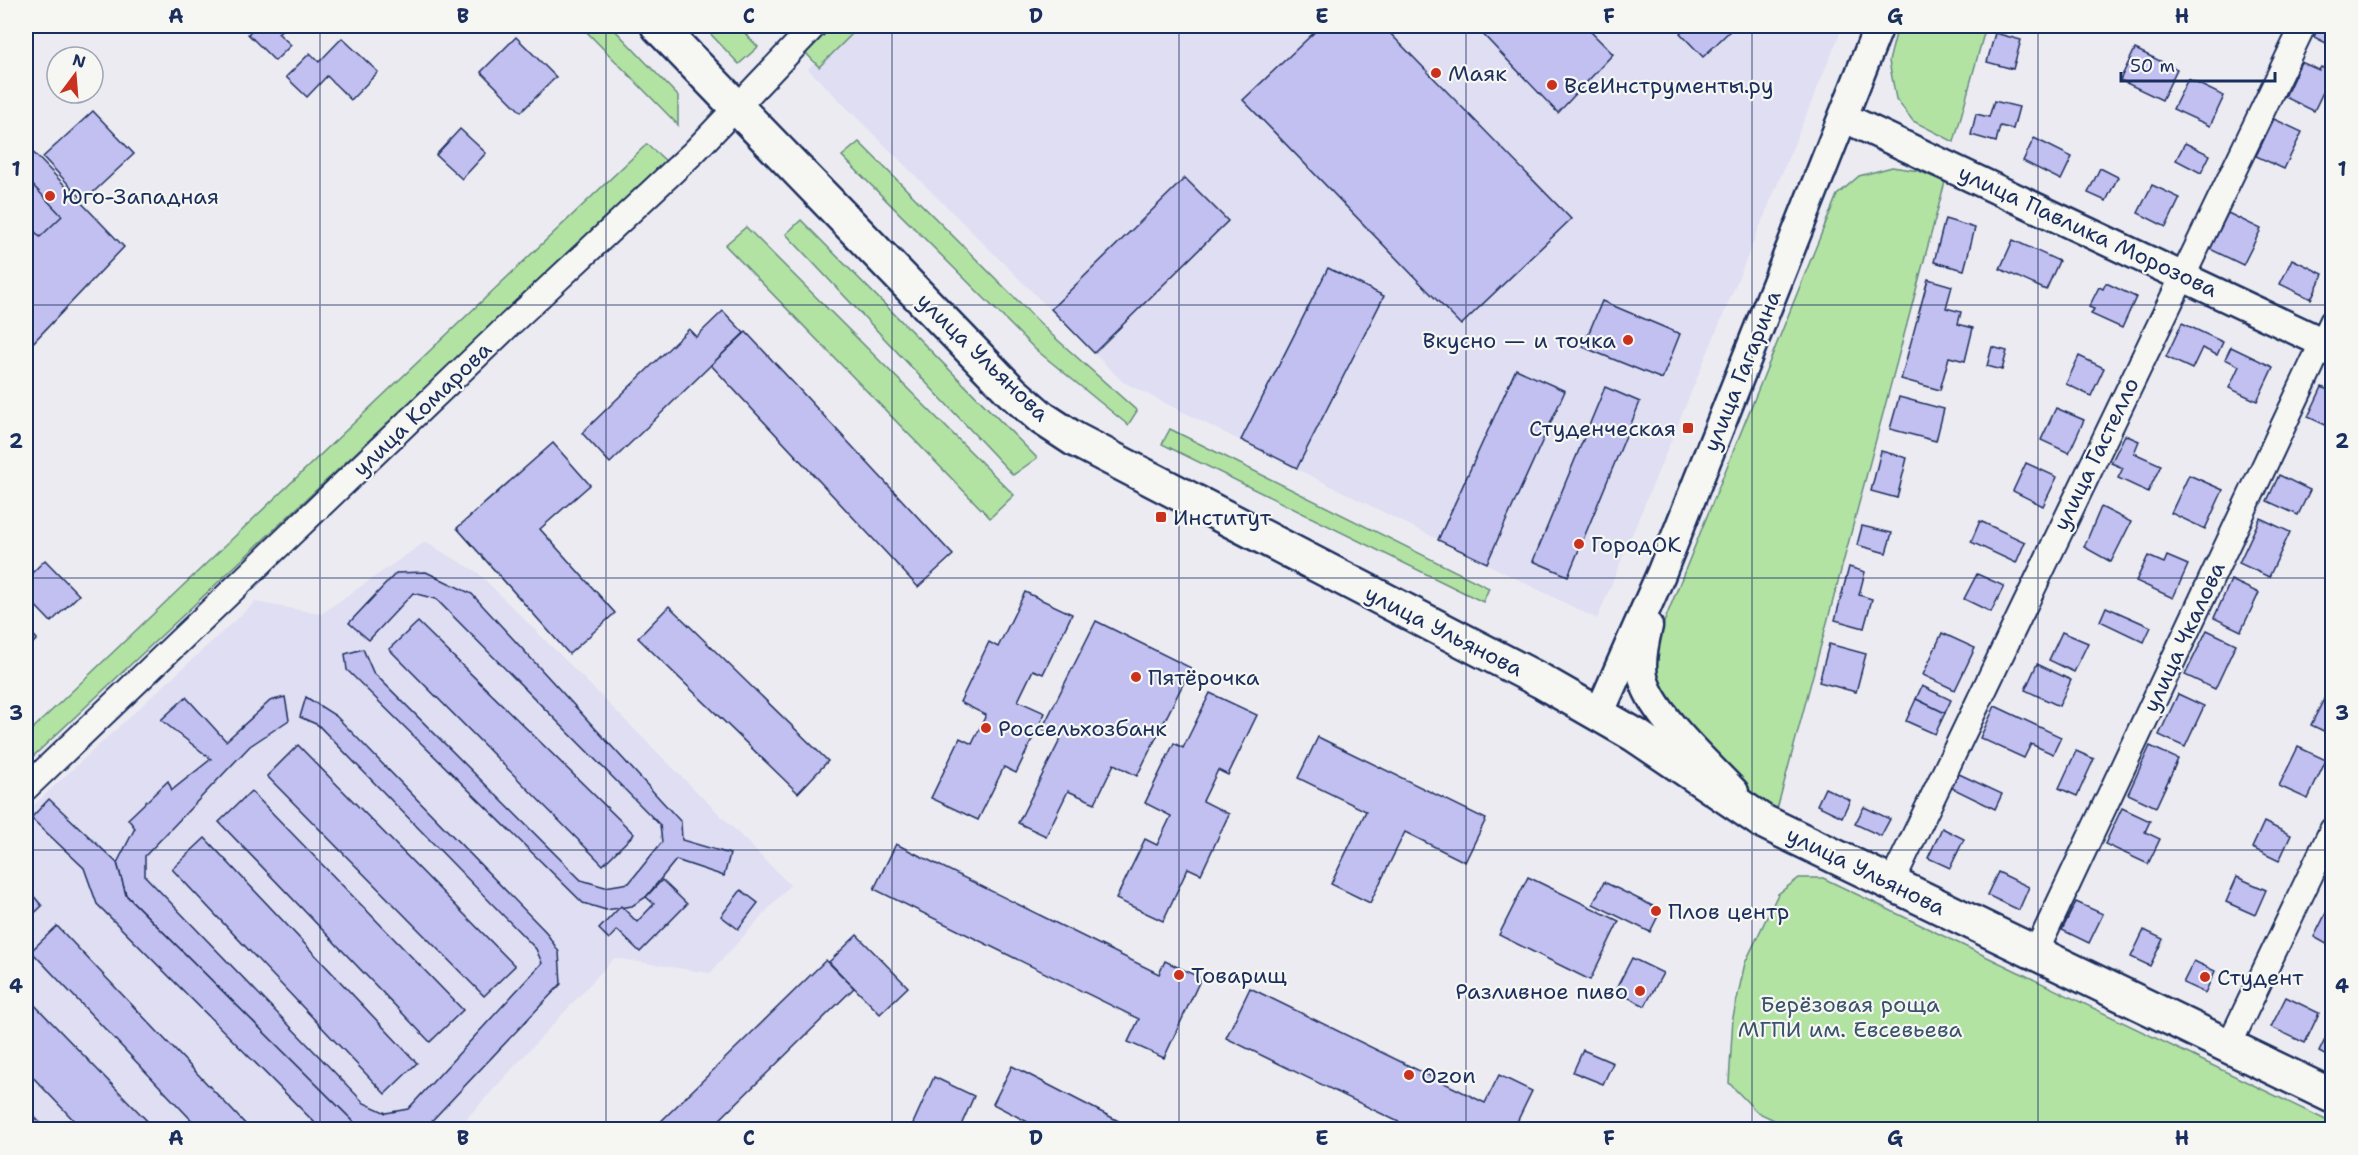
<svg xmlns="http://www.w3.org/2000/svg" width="2358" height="1155" viewBox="0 0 2358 1155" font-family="'Shantell Sans',sans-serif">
<rect width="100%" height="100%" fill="#ecebf2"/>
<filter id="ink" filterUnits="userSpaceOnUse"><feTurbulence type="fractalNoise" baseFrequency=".0167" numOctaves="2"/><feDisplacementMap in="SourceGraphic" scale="12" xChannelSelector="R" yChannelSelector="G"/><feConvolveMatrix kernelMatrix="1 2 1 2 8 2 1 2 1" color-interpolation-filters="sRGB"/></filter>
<g filter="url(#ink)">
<g fill="#dfdef2">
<polygon points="852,26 1843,26 1597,619 1123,382 808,69"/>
<polygon points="425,542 477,572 790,885 710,973 614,958 457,1129 26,1130 26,812 255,602 321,614"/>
</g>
<g fill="#b2e3a3" stroke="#668980" stroke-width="1.5">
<polygon points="581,26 611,26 678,96 678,125"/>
<polygon points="703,26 738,26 758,47 739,64"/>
<polygon points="829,26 860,26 819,67 804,51"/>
<polygon points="1898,26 1986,26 1954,142 1913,121 1896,99 1889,61"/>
<polygon points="859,142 1052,335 1137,411 1128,425 1035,349 842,156"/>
<polygon points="647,144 666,161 26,763 26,735"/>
<polygon points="1892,167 1919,171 1945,182 1776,813 1736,791 1656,693 1654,647 1837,195 1859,176"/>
<polygon points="801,220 1037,458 1013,475 786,234"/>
<polygon points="746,227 1014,495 990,518 725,245"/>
<polygon points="1170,429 1489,588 1483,602 1162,444"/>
<polygon points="1799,878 1823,878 2332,1123 2332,1129 1793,1129 1757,1112 1729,1083 1733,1017 1745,963 1778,894"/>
</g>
<g fill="#c2bff1" stroke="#1b2f5e" stroke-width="1.5">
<polygon points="256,26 280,26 283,29 278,33 291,45 275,61 248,34"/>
<polygon points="1321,26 1383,26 1571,219 1461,325 1243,100"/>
<polygon points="1475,26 1585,26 1613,54 1558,113"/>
<polygon points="1687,26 1735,26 1703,57 1680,33"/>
<polygon points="2319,26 2332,26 2332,46 2314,37"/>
<polygon points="1995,33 2021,40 2013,69 1987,62"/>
<polygon points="516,37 556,77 521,112 481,72"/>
<polygon points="342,38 378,72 351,100 327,76 307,97 286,77 310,53 319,62"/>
<polygon points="2135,49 2177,69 2162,100 2120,80"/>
<polygon points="2301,62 2319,70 2321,67 2332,72 2332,92 2325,88 2314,111 2285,97"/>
<polygon points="2188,79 2224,96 2210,126 2173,109"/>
<polygon points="1994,101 2019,107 2013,129 2000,126 1996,142 1971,135 1976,114 1989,117"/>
<polygon points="93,111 134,154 84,201 43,157"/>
<polygon points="2274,119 2302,132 2284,169 2256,156"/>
<polygon points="460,129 486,153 462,179 436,155"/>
<polygon points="2034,138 2072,157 2061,180 2023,161"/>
<polygon points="2185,143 2210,155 2201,173 2176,160"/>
<polygon points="26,145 124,247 26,350"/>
<polygon points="2100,168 2118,177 2106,201 2088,193"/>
<polygon points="2332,174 2332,194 2325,190"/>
<polygon points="26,178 62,216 40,237 26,222"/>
<polygon points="1185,178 1228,221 1094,353 1051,309"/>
<polygon points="2152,185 2180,198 2166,227 2138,213"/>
<polygon points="2228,213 2261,229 2243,265 2210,249"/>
<polygon points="1945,219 1975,228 1964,270 1934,262"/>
<polygon points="2013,240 2059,261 2046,290 2000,269"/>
<polygon points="2292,259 2323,274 2311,299 2280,284"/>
<polygon points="1328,268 1384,296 1297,468 1241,440"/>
<polygon points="1928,279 1952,286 1946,308 1961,312 1958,324 1973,328 1965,361 1949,357 1940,390 1901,379"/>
<polygon points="2106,283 2136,297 2122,328 2091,314 2094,309 2089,307 2099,287 2103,289"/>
<polygon points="1602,301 1680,334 1662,379 1583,347"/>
<polygon points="723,311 744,333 610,463 582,433 689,329 696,337"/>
<polygon points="2182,323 2223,342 2217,355 2202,348 2192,369 2166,357"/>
<polygon points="746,332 953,555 918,587 711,365"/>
<polygon points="1992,347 2007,351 2002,370 1987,366"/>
<polygon points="2231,347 2273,367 2257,401 2229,388 2239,366 2225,359"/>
<polygon points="2079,356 2104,368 2091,396 2066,384"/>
<polygon points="1516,369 1565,391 1487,563 1438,540"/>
<polygon points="1605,387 1640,402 1568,576 1533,561"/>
<polygon points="2322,387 2332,392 2332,428 2308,417"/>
<polygon points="1899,397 1944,409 1936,441 1890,429"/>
<polygon points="2056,408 2084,420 2069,453 2041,440"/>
<polygon points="2125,435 2139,441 2134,453 2161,465 2148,492 2118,478 2123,468 2111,463"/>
<polygon points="553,443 590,485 540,529 615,613 569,654 457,528"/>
<polygon points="1881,451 1907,458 1897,498 1871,491"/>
<polygon points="2026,463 2057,477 2043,506 2013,491"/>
<polygon points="2189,475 2223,490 2205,529 2171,513"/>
<polygon points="2279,475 2310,490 2298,515 2267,501"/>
<polygon points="2101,507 2131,522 2111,562 2084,547"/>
<polygon points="2260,518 2290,532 2269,577 2239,563"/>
<polygon points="1980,521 2025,542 2016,563 1971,542"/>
<polygon points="1862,526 1892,533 1886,553 1857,545"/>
<polygon points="2148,556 2164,563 2167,556 2188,565 2173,598 2136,581"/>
<polygon points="45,560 79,595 51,622 26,596 26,569 31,574"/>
<polygon points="1849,567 1865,572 1859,595 1872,599 1864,628 1835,620"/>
<polygon points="426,572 472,594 681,822 682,840 730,854 724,876 676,860 646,897 632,906 606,910 583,903 347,670 345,654 363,649 373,672 581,880 605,887 629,883 662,842 660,825 436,599 413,593 369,640 349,623 396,573"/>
<polygon points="1977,574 2004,586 1991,612 1964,599"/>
<polygon points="2231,580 2259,593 2241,631 2214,618"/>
<polygon points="1025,592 1072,614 1043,674 1033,670 1018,701 1045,713 1016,773 1004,767 978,820 931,798 960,738 972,744 986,715 960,702 989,642 998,647"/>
<polygon points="669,606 828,761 798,793 638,638"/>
<polygon points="2106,607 2151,627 2144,642 2100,621"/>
<polygon points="1096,621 1191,668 1137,776 1114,764 1095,803 1068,791 1046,836 1018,823 1061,738 1042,729"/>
<polygon points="418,622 634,834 603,865 389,649"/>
<polygon points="26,627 37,639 26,650"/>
<polygon points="2207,630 2236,644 2215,689 2185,675"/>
<polygon points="2062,632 2088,643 2074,672 2049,660"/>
<polygon points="1942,633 1975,648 1955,690 1923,675"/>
<polygon points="1829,644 1866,654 1856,692 1819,682"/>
<polygon points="2037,664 2071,680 2059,706 2025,690"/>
<polygon points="1922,686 1951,700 1945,713 1916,699"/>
<polygon points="1210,693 1257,715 1228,775 1218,770 1203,801 1229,814 1201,874 1188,868 1163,921 1116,899 1145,839 1157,845 1171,816 1145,803 1174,743 1183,748"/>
<polygon points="2178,694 2204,706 2185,747 2159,735"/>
<polygon points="186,697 226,741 270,701 285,697 289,720 250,746 145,856 145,876 364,1103 386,1113 408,1109 542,963 536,949 318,725 300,717 306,697 336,716 546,932 559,952 561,984 423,1130 362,1130 126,895 117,863 135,828 128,819 168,781 172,790 211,759 161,720"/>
<polygon points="2325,697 2332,700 2332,735 2311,725"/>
<polygon points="1916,699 1945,713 1935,734 1906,721"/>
<polygon points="1995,706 2061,737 2053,754 2031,744 2024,758 1980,738"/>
<polygon points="1318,737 1486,819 1465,862 1405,832 1370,903 1331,884 1366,811 1298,778"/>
<polygon points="298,745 515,966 484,996 267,776"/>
<polygon points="2150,746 2178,759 2156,807 2128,794"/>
<polygon points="2298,747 2326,760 2308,799 2279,786"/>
<polygon points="2076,751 2094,759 2077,796 2059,788"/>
<polygon points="1959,774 2002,794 1995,809 1952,788"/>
<polygon points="1825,788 1850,800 1842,817 1817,805"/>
<polygon points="251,791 463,1010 430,1042 219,822"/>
<polygon points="49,799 117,863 126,895 362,1130 322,1130 97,904 84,868 31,818"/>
<polygon points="1864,807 1890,819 1881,836 1855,824"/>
<polygon points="2122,808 2150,821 2145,832 2160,839 2148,864 2105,844"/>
<polygon points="2264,822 2291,835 2279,861 2252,848"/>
<polygon points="1942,828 1964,839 1950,868 1928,858"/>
<polygon points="205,838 417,1063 385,1094 172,869"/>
<polygon points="896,844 1159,974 1165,961 1201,978 1164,1058 1128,1042 1139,1019 874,889"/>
<polygon points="1998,872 2029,887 2019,910 1987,895"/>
<polygon points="1528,877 1619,921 1590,980 1499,935"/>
<polygon points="2237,877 2266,890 2255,915 2226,902"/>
<polygon points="662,880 687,904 640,952 617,930 609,939 599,929 621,906 637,922 654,904 646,897"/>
<polygon points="1604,882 1661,910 1650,932 1593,904"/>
<polygon points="26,887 42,906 26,921"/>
<polygon points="741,890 758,903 738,929 721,916"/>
<polygon points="2076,902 2103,914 2089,943 2062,930"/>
<polygon points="2328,909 2332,911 2332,947 2314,937"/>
<polygon points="57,926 251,1130 201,1130 31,951"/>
<polygon points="2144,930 2163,939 2150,966 2131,957"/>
<polygon points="857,935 908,987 880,1014 829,962"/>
<polygon points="1632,958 1663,973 1645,1006 1615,991"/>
<polygon points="826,960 854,988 709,1130 652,1130"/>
<polygon points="2194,961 2215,971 2205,993 2183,983"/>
<polygon points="1250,988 1485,1103 1499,1075 1532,1091 1513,1130 1415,1130 1226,1038"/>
<polygon points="26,996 156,1130 83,1130 26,1070"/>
<polygon points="2286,997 2319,1013 2305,1043 2271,1027"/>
<polygon points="2332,1025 2332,1059 2319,1052"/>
<polygon points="1583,1050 1613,1063 1603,1084 1573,1072"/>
<polygon points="1012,1066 1136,1130 1043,1130 993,1104"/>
<polygon points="934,1077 974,1096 959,1130 910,1130"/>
<polygon points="26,1108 47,1130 26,1130"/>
<polygon points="1568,1122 1584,1130 1564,1130"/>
</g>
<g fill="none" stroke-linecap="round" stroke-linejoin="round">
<defs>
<g id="minor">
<polyline points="26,788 510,324 694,152 814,26"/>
<polyline points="1891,884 2303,26"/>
<polyline points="2036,952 2332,322"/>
<polyline points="2229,1045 2332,830"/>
</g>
<g id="tertiary">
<polyline points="1843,117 2332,347"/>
<path d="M1648,626C1644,642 1639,664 1644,681C1655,717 1708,764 1734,792"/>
<polyline points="1599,714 1661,574 1879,26"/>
</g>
<polyline id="secondary" points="658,26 1012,392 1042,418 1074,439 1541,681 1635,735 1762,821 2332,1096"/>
</defs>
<use href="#minor" stroke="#1b2f5e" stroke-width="28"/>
<use href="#tertiary" stroke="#1b2f5e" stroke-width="33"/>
<use href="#secondary" stroke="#1b2f5e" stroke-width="38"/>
<use href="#minor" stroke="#f6f6f2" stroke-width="24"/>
<use href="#tertiary" stroke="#f6f6f2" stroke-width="28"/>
<use href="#secondary" stroke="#f6f6f2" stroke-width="33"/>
</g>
</g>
<path fill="none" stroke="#1b2f5e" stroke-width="1.5" stroke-opacity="0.55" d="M320,26V1130M606,26V1130M892,26V1130M1179,26V1130M1466,26V1130M1752,26V1130M2038,26V1130M26,305H2332M26,578H2332M26,850H2332"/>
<g fill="#c8321e" stroke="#f6f6f2" stroke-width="2">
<circle cx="1436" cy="73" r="6"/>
<circle cx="1552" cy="85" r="6"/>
<circle cx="50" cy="196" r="6"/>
<circle cx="1628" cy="340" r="6"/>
<rect x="1682" y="422" width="12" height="12" rx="3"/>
<rect x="1155" y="511" width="12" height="12" rx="3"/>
<circle cx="1579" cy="544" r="6"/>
<circle cx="1136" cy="677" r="6"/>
<circle cx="986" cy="728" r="6"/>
<circle cx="1656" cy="911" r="6"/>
<circle cx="1179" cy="975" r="6"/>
<circle cx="2205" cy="977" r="6"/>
<circle cx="1640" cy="991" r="6"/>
<circle cx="1409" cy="1075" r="6"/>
</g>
<g text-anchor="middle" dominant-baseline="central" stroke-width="4.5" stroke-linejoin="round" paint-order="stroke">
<g font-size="22" fill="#1b2f5e" stroke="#f6f6f2" text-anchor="start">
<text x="1448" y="73">Маяк</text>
<text x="1564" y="85">ВсеИнструменты.ру</text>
<text x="62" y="196">Юго-Западная</text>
<text x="1616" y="340" text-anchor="end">Вкусно — и точка</text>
<text x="1676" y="428" text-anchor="end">Студенческая</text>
<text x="1173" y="517">Институт</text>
<text x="1591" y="544">ГородОК</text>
<text x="1148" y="677">Пятёрочка</text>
<text x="998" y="728">Россельхозбанк</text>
<text x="1668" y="911">Плов центр</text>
<text x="1191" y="975">Товарищ</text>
<text x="2217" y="977">Студент</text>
<text x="1628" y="991" text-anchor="end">Разливное пиво</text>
<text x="1421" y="1075">Ozon</text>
</g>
<g font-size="22" fill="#1b2f5e" stroke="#f6f6f2">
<text transform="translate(2088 231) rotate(25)">улица Павлика Морозова</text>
<text transform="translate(983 357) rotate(44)">улица Ульянова</text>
<text transform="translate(1742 371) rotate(-68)">улица Гагарина</text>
<text transform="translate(422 409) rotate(-44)">улица Комарова</text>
<text transform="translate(2096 454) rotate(-64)">улица Гастелло</text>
<text transform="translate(1444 631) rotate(27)">улица Ульянова</text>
<text transform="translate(2184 637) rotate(-65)">улица Чкалова</text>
<text transform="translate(1866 871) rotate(26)">улица Ульянова</text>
</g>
<g font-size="22" fill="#39536c" stroke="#f6f6f2">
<text x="1850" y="1004">Берёзовая роща<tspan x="1850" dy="25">МГПИ им. Евсевьева</tspan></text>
</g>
</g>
<rect width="2358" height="1155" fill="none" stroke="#f6f6f2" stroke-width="66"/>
<g transform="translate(75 75) rotate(16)"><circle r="28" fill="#f6f6f2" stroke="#9ea6b7" stroke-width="1.5"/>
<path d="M0-4.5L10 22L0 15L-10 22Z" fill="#c8321e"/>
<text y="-9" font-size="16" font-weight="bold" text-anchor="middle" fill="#1b2f5e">N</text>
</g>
<path d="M2121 72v9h154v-9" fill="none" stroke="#1b2f5e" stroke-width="3"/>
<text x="2130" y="72" font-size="18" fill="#1b2f5e" stroke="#f6f6f2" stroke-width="4.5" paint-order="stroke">50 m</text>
<rect x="33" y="33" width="2292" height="1089" fill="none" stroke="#1b2f5e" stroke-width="2"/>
<g font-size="20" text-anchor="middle" font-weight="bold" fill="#1b2f5e">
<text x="176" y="23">A</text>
<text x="463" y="23">B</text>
<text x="749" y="23">C</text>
<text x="1036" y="23">D</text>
<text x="1322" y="23">E</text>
<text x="1609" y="23">F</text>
<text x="1895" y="23">G</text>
<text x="2182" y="23">H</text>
<text x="16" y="176">1</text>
<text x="2342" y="176">1</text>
<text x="16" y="448">2</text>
<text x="2342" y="448">2</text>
<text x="16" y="720">3</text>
<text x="2342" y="720">3</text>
<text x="16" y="993">4</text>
<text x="2342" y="993">4</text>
<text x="176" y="1145">A</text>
<text x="463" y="1145">B</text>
<text x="749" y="1145">C</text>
<text x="1036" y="1145">D</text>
<text x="1322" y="1145">E</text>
<text x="1609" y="1145">F</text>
<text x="1895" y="1145">G</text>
<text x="2182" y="1145">H</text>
</g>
</svg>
